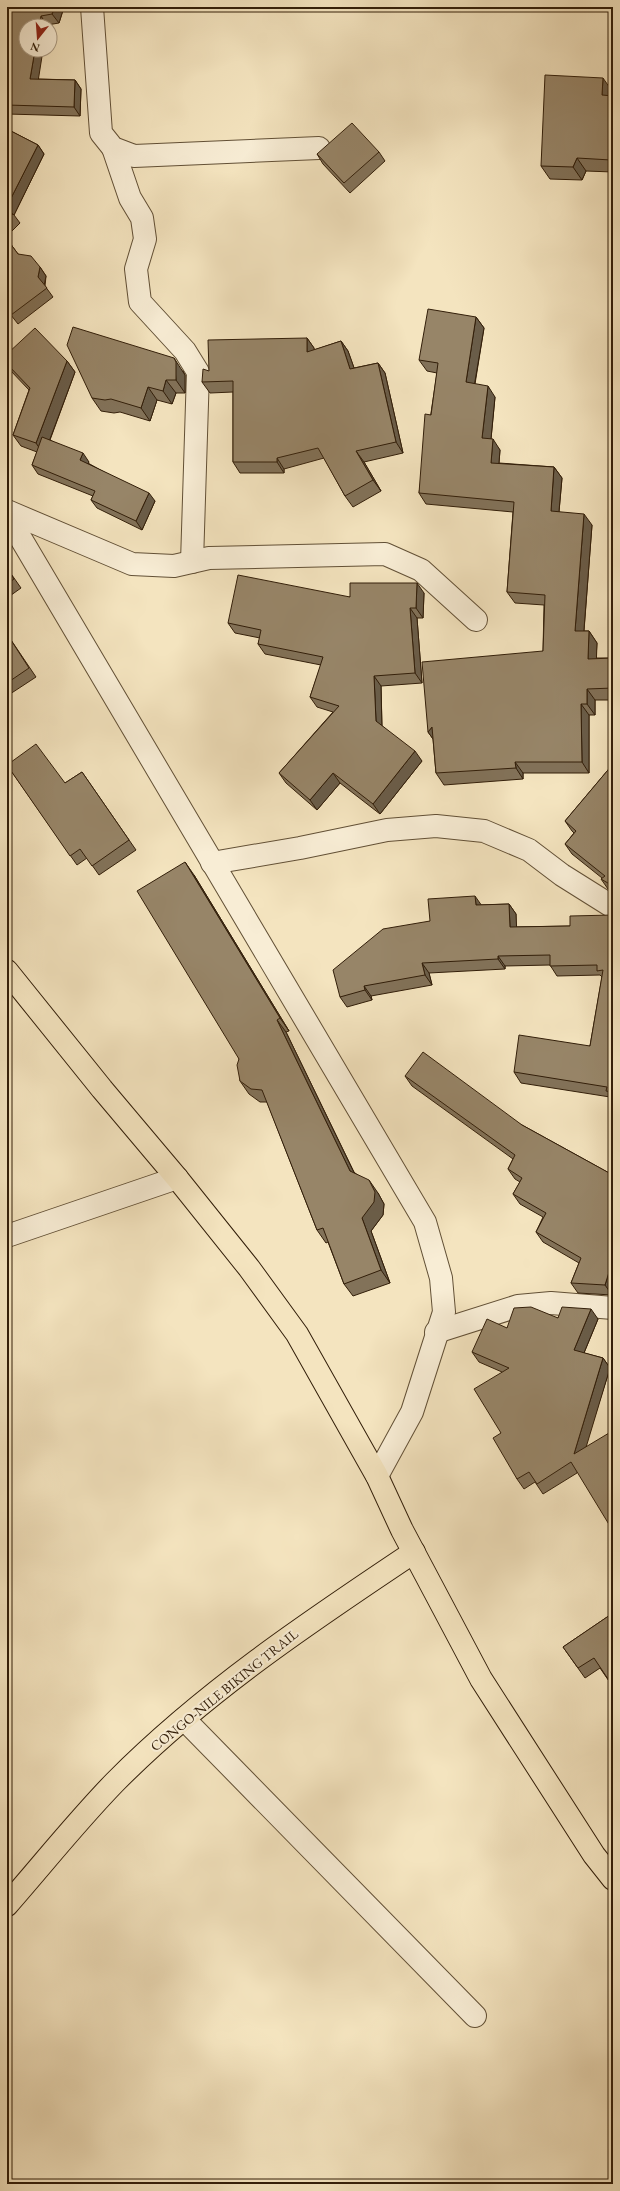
<svg xmlns="http://www.w3.org/2000/svg" width="620" height="2191" viewBox="0 0 620 2191" font-family="'EB Garamond',serif">
<rect width="100%" height="100%" fill="#f4e4bf"/>
<filter id="stains"><feTurbulence type="fractalNoise" baseFrequency=".005" numOctaves="4"/><feColorMatrix values="0 0 0 0 .2 0 0 0 0 .09 0 0 0 0 .02 0 0 0 .5 -.17"/></filter>
<radialGradient id="worn" r=".72"><stop offset=".6" stop-color="#630" stop-opacity="0"/><stop offset="1" stop-color="#630" stop-opacity=".3"/></radialGradient>
<g fill="none" stroke-linecap="round" stroke-linejoin="round">
<defs>
<g id="minor">
<polyline points="92,7 101,133 113,148 134,156 319,148"/>
<polyline points="113,148 130,198 142,218 145,239 136,269 140,302 185,351 198,372 192,562"/>
<polyline points="7,511 132,564 174,566 209,558 385,554 421,570 476,620"/>
<polyline points="7,515 425,1222 441,1278 444,1312 412,1412 377,1476"/>
<polyline points="212,863 300,848 387,830 436,826 484,831 529,850 562,875 613,907"/>
<polyline points="7,1236 177,1178"/>
<polyline points="436,1332 518,1306 551,1303 613,1308"/>
<polyline points="184,1719 475,2016"/>
</g>
<path id="major" d="M7,1905C43,1864 77,1821 115,1782C203,1693 309,1622 414,1552"/>
<polyline id="highway" points="7,971 102,1089 177,1178 249,1268 297,1334 377,1476 402,1530 481,1679 594,1855 613,1879"/>
</defs>
<use href="#minor" stroke="#625036" stroke-width="24"/>
<use href="#major" stroke="#321e09" stroke-width="24"/>
<use href="#highway" stroke="#321e09" stroke-width="24"/>
<use href="#minor" stroke="#f8edd5" stroke-width="22"/>
<use href="#major" stroke="#f4e4bf" stroke-width="22"/>
<use href="#highway" stroke="#f4e4bf" stroke-width="22"/>
</g>
<g fill="#827259" stroke="#321e09">
<polygon points="7,7 64,7 59,23 47,25 47,26 26,26 38,79 75,80 81,89 80,116 7,114"/>
<polygon points="612,91 612,96 613,96 613,172 586,171 582,180 550,179 541,166"/>
<polygon points="7,129 38,145 44,154 14,215 20,223 7,236"/>
<polygon points="379,152 385,161 350,193 323,164 317,154"/>
<polygon points="7,239 18,254 40,267 46,276 45,286 53,297 18,324 7,310"/>
<polygon points="476,317 484,328 475,384 495,397 491,439 500,450 499,463 554,467 562,478 559,512 592,525 584,631 589,631 597,643 596,658 613,658 613,700 595,700 595,715 589,715 589,773 523,773 523,779 444,785 436,773 433,739 428,732 543,651 544,605 515,603 507,592 513,512 426,504 419,493 437,373 427,371 419,360"/>
<polygon points="307,338 314,348 314,350 341,341 348,351 354,368 378,363 385,373 403,453 364,462 381,491 353,507 345,496 324,458 284,469 284,473 240,473 233,462 233,392 210,393 202,382 209,371"/>
<polygon points="7,354 67,361 75,372 50,440 89,462 88,463 155,501 142,530 97,508 91,500 93,496 38,474 32,465 37,452 21,446 13,435 29,390 10,370 7,365"/>
<polygon points="183,371 185,375 185,393 176,393 172,404 157,400 150,421 120,412 114,413 101,411 92,398"/>
<polygon points="7,568 21,588 7,598"/>
<polygon points="424,593 423,618 417,618 422,683 381,686 382,726 422,761 380,814 340,783 317,810 286,783 279,773 333,712 317,707 310,697 321,665 265,654 258,644 260,638 235,633 228,623 350,597"/>
<polygon points="7,634 36,677 7,696"/>
<polygon points="613,764 613,892 608,889 601,879 602,878 572,854 565,844 574,833 572,831 565,821"/>
<polygon points="7,765 65,783 82,772 136,850 99,875 87,858 77,865"/>
<polygon points="194,875 289,1031 286,1032 354,1172 378,1193 384,1204 383,1215 371,1231 390,1283 353,1296 344,1284 328,1242 326,1243 317,1230 267,1102 260,1102 249,1094 240,1081 239,1059"/>
<polygon points="509,904 516,914 516,927 570,926 613,915 613,1100 610,1097 521,1083 514,1072 590,1046 602,977 600,975 557,976 550,965 505,966 505,969 429,973 432,985 371,996 372,1000 347,1007 340,997 430,921 481,905"/>
<polygon points="405,1076 522,1125 611,1174 613,1146 612,1295 578,1293 571,1283 579,1263 543,1242 536,1232 543,1217 520,1204 513,1194 520,1182 515,1179 508,1169 513,1159 412,1086"/>
<polygon points="558,1318 598,1319 584,1353 603,1358 610,1368 577,1473 543,1494 535,1482 524,1489 517,1479 501,1433 502,1372 479,1362 472,1352 507,1328"/>
<polygon points="613,1613 613,1687 600,1668 585,1678 563,1647"/>
</g>
<g fill="#6a5d49" stroke="#321e09">
<polygon points="55,7 64,7 59,23 52,14"/>
<polygon points="41,16 47,25 47,26 39,26"/>
<polygon points="35,50 43,50 37,88 30,79"/>
<polygon points="603,78 612,91 611,109 602,95"/>
<polygon points="75,80 81,89 80,116 74,107"/>
<polygon points="613,123 613,162 611,160"/>
<polygon points="38,145 44,154 14,215 7,208 7,206"/>
<polygon points="577,158 586,171 582,180 573,167"/>
<polygon points="40,267 46,276 44,286 38,277"/>
<polygon points="476,317 484,328 473,393 466,382"/>
<polygon points="307,338 314,348 315,363 307,352"/>
<polygon points="341,341 348,351 358,379 350,369"/>
<polygon points="174,358 185,375 185,393 176,380"/>
<polygon points="67,361 75,372 44,455 36,443"/>
<polygon points="378,363 385,373 403,453 396,442"/>
<polygon points="166,380 176,393 172,404 163,391"/>
<polygon points="488,386 495,397 490,449 482,438"/>
<polygon points="148,387 157,400 150,421 141,408"/>
<polygon points="493,439 500,450 498,474 491,463"/>
<polygon points="356,451 364,462 381,491 373,480"/>
<polygon points="83,453 89,462 86,468 80,460"/>
<polygon points="277,458 284,469 284,473 277,462"/>
<polygon points="554,467 562,478 558,522 551,511"/>
<polygon points="149,493 155,501 142,530 136,521"/>
<polygon points="584,514 592,525 583,642 575,631"/>
<polygon points="417,583 424,593 423,618 416,608"/>
<polygon points="410,608 417,618 422,683 415,673"/>
<polygon points="589,631 597,643 596,670 588,659"/>
<polygon points="374,676 381,686 382,731 376,721"/>
<polygon points="587,689 595,700 595,715 587,704"/>
<polygon points="581,704 589,715 589,773 582,762"/>
<polygon points="432,727 436,743 428,732"/>
<polygon points="415,751 422,761 380,814 373,804"/>
<polygon points="515,762 523,773 523,779 516,768"/>
<polygon points="333,773 340,783 317,810 310,800"/>
<polygon points="185,862 194,875 289,1031 280,1018"/>
<polygon points="475,896 482,906 476,905"/>
<polygon points="509,904 516,914 517,937 510,927"/>
<polygon points="498,956 505,966 505,969 498,959"/>
<polygon points="422,963 429,973 432,985 425,975"/>
<polygon points="364,986 371,996 372,1000 365,990"/>
<polygon points="277,1020 286,1032 359,1183 350,1171"/>
<polygon points="369,1180 378,1193 384,1204 383,1215 371,1231 390,1283 381,1270 362,1218"/>
<polygon points="610,1269 613,1273 612,1295 605,1285"/>
<polygon points="591,1309 598,1319 581,1360 574,1350"/>
<polygon points="603,1358 610,1368 581,1464 574,1454"/>
</g>
<g fill="#978568" stroke="#321e09">
<polygon points="7,7 55,7 52,14 41,16 39,26 26,26 26,50 35,50 30,79 75,80 74,107 7,105"/>
<polygon points="545,75 603,78 602,95 613,96 613,123 611,160 577,158 573,167 541,166"/>
<polygon points="352,123 379,152 344,183 317,154"/>
<polygon points="7,129 38,145 7,206"/>
<polygon points="7,208 13,214 7,220"/>
<polygon points="7,239 18,254 31,256 40,267 38,277 47,288 11,315 7,309"/>
<polygon points="428,309 476,317 466,382 488,386 482,438 493,439 491,463 554,467 551,511 584,514 575,631 589,631 588,659 613,658 613,688 587,689 587,704 581,704 582,762 515,762 516,768 436,773 432,727 428,732 422,662 543,651 545,595 507,592 514,502 419,493 425,414 431,415 438,363 419,360"/>
<polygon points="73,327 174,358 176,362 176,380 166,380 163,391 148,387 141,408 111,399 105,400 92,398 67,345"/>
<polygon points="35,328 67,361 36,443 13,435 30,388 7,364 7,354"/>
<polygon points="307,338 307,352 341,341 350,369 378,363 396,442 356,451 373,480 345,496 318,448 277,458 277,462 233,462 233,381 202,382 203,369 209,371 208,340"/>
<polygon points="42,437 83,453 80,460 149,493 136,521 91,500 95,491 32,465"/>
<polygon points="7,568 14,579 7,584"/>
<polygon points="238,575 350,597 350,583 417,583 416,608 410,608 415,673 374,676 376,721 415,751 373,804 333,773 310,800 279,773 339,706 310,697 323,657 258,644 261,630 228,623"/>
<polygon points="7,634 29,668 7,683"/>
<polygon points="36,744 65,783 82,772 129,840 92,866 80,849 70,856 7,765"/>
<polygon points="613,764 613,886 601,879 605,876 565,844 576,831 565,821"/>
<polygon points="185,862 280,1018 277,1020 350,1171 369,1180 375,1192 374,1202 362,1218 381,1270 344,1284 323,1228 317,1230 262,1090 251,1089 240,1081 237,1065 239,1059 137,891"/>
<polygon points="475,896 476,905 509,904 510,927 570,926 570,916 613,915 613,1092 606,1091 607,1087 514,1072 519,1035 590,1046 603,970 597,971 597,965 550,966 550,955 498,956 498,959 422,963 425,975 364,986 365,990 340,997 333,970 383,929 430,921 428,899"/>
<polygon points="423,1052 522,1125 611,1174 611,1146 613,1146 613,1269 610,1269 605,1285 571,1283 581,1258 536,1232 546,1213 513,1194 522,1178 508,1169 515,1155 405,1076"/>
<polygon points="531,1307 558,1318 562,1307 591,1309 574,1350 603,1358 574,1454 609,1433 613,1439 613,1531 571,1462 537,1484 529,1472 517,1479 493,1438 501,1433 474,1389 509,1368 472,1352 487,1319 507,1328 514,1308"/>
<polygon points="613,1613 613,1680 610,1682 594,1658 578,1668 563,1647"/>
</g>
<g text-anchor="middle" dominant-baseline="central" stroke-width="4" stroke-linejoin="round" paint-order="stroke">
<g font-size="14" fill="#321e09" stroke="#f8edd5">
<text transform="translate(224 1690) rotate(-39)">CONGO-NILE BIKING TRAIL</text>
</g>
</g>
<rect width="620" height="2191" fill="none" stroke="#f4e4bf" stroke-width="24"/>
<rect x="8" y="8" width="604" height="2175" fill="none" stroke="#321e09" stroke-width="2"/>
<rect x="12" y="12" width="596" height="2167" fill="none" stroke="#321e09"/>
<g transform="translate(38 38) rotate(197)"><circle r="19" fill="#f8edd5" stroke="#a99a83"/>
<path d="M0-3L7 15L0 10L-7 15Z" fill="#8f2418"/>
<text y="-6" font-size="11" font-weight="bold" text-anchor="middle" fill="#321e09">N</text>
</g>
<rect width="100%" height="100%" filter="url(#stains)"/>
<rect width="100%" height="100%" fill="url(#worn)"/>
</svg>
